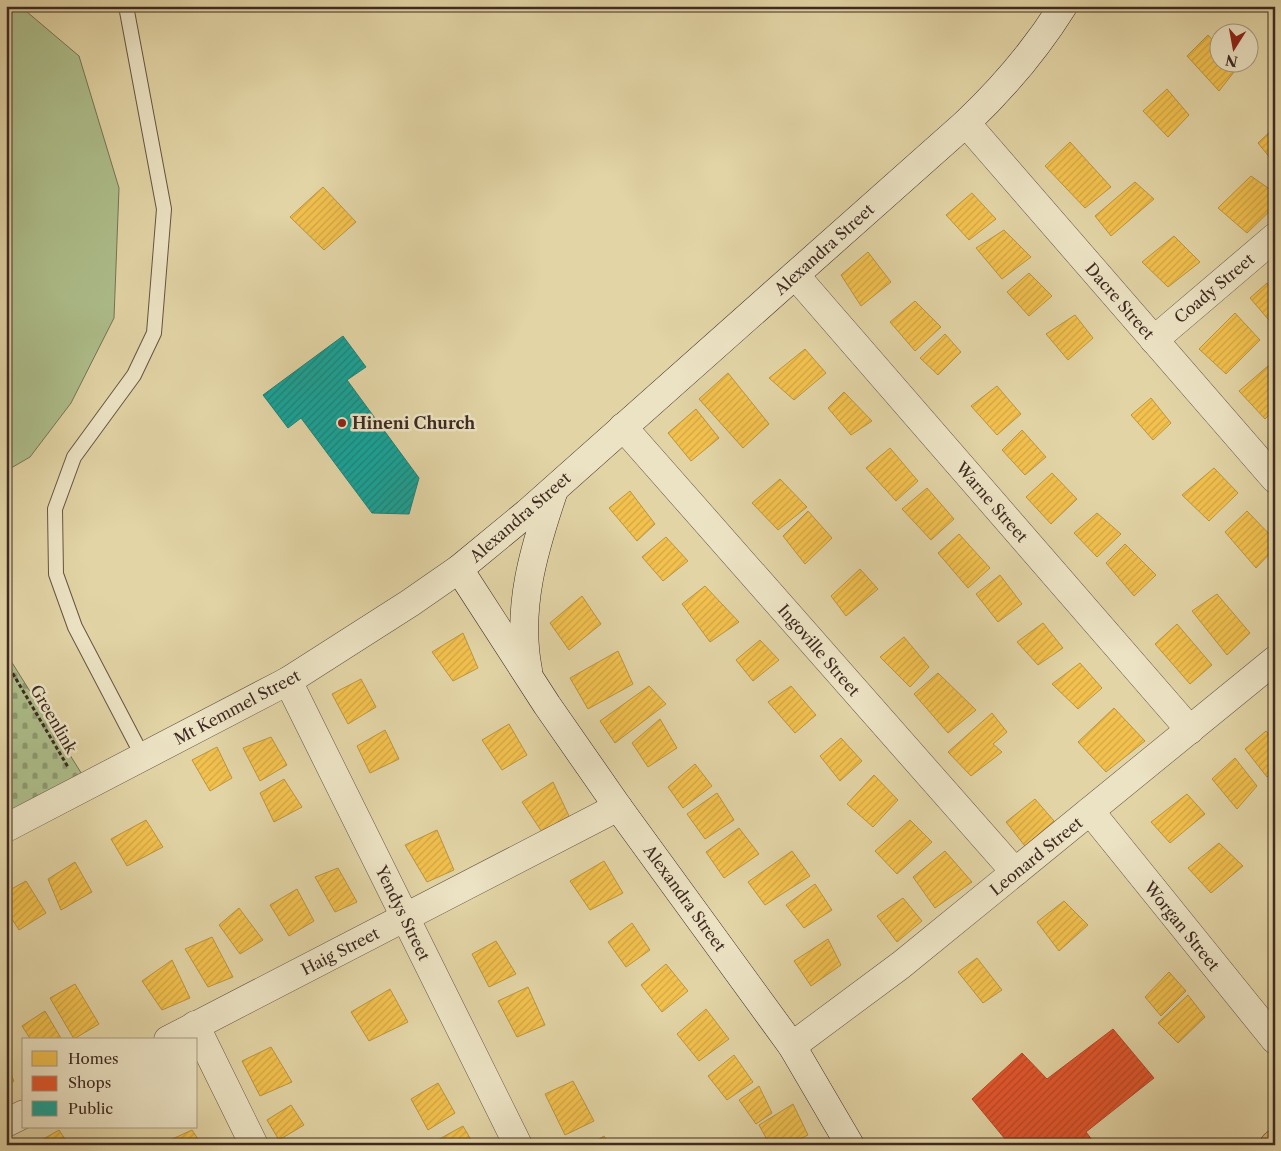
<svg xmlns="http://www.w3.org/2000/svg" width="1281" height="1151" viewBox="0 0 1281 1151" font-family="'Libre Caslon Text',serif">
<defs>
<pattern id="cemetery-stones" width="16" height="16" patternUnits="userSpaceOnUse" patternTransform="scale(1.25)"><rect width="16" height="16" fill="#adbe8b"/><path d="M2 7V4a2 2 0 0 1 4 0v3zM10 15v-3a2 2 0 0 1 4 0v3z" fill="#8e9b71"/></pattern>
<pattern id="homes-hatch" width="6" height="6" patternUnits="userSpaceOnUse" patternTransform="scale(1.25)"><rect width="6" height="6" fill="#f2c14e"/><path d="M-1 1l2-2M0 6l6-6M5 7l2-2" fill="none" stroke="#d1a644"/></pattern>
<pattern id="shops-hatch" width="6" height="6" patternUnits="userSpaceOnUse" patternTransform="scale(1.25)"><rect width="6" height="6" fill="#e4572e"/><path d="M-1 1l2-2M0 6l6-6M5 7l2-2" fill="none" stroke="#ba4827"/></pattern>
<pattern id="public-hatch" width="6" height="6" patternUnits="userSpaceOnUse" patternTransform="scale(1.25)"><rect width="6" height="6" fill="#17a398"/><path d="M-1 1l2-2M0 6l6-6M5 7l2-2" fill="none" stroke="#16857c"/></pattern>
</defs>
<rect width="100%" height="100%" fill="#e2d4a5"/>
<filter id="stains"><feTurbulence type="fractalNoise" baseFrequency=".004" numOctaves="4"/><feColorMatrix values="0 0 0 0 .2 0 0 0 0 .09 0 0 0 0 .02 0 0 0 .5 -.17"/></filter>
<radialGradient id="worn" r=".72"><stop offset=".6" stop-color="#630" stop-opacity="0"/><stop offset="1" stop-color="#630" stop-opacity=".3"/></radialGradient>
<polygon fill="#adbe8b" stroke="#767456" points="6,6 20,6 79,56 119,188 114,318 71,403 30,457 6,471"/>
<polygon fill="url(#cemetery-stones)" stroke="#767456" points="6,653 95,795 6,842"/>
<g fill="url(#homes-hatch)" stroke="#bc9441">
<polygon points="1208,35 1218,46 1218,62 1234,62 1238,67 1219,91 1187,56"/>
<polygon points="1167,89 1189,115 1168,137 1143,111"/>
<polygon points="1275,127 1275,164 1258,143"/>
<polygon points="1070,142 1111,187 1085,208 1045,166"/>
<polygon points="1251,176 1275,193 1275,206 1247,233 1218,208"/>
<polygon points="1135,182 1154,199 1111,236 1095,216"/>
<polygon points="323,187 356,222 324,250 290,217"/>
<polygon points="972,193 996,219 969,240 946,215"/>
<polygon points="1004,230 1031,257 1002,279 976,248"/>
<polygon points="1174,236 1200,262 1168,287 1142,262"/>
<polygon points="868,252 891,282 861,306 841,275"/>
<polygon points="1029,273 1052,296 1029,316 1007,292"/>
<polygon points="1267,283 1275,292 1274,326 1250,298"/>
<polygon points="915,301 941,327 915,351 890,322"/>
<polygon points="1235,313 1260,340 1226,374 1199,349"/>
<polygon points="1075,315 1093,338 1068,360 1046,334"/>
<polygon points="945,334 961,352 938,375 920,358"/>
<polygon points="805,349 826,373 794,400 769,378"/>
<polygon points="1268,366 1275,374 1275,409 1265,419 1239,391"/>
<polygon points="728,373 769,424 743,448 699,399"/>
<polygon points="997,386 1021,414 997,435 971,406"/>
<polygon points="844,392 872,421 851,435 828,408"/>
<polygon points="1151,398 1171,423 1153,440 1131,415"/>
<polygon points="696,409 719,438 691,461 668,433"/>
<polygon points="1022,430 1046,457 1025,475 1002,450"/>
<polygon points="890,448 918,481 896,501 866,468"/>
<polygon points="1214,468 1238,493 1209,521 1182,495"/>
<polygon points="1052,473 1077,499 1051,524 1026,497"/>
<polygon points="780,479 807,507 778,530 752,503"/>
<polygon points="927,488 954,519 931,540 902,509"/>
<polygon points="630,491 655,524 637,541 609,508"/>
<polygon points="808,511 832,538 805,564 783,536"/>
<polygon points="1247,511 1275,540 1275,548 1256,568 1225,532"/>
<polygon points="1097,513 1121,534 1097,557 1074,533"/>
<polygon points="959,534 990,568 968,588 938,553"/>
<polygon points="666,537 688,561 663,581 642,557"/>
<polygon points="1125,544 1156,575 1134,596 1106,563"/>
<polygon points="860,569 878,589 846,616 831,596"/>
<polygon points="1000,575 1022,604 998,622 976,594"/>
<polygon points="705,586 739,622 710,642 682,604"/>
<polygon points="1217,594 1250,633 1227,655 1192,611"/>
<polygon points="582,596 601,624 569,650 550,623"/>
<polygon points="1043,623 1063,648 1038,665 1017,642"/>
<polygon points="1177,624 1212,665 1190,684 1155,644"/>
<polygon points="463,633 478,668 453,681 432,652"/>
<polygon points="904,637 929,667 910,687 880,657"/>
<polygon points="760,640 779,660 753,681 736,660"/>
<polygon points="618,651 633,684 588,709 570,678"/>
<polygon points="1080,663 1102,688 1078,709 1052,684"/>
<polygon points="938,673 976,710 948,733 914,694"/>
<polygon points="361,679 376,707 348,724 332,694"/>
<polygon points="649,686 666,704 615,743 600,721"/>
<polygon points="791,686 816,715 795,733 768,702"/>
<polygon points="1114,708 1145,741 1106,772 1078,742"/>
<polygon points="992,713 1007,732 993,744 1002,752 971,776 948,752"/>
<polygon points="660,719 677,748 648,767 632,743"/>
<polygon points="509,724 527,755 502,770 482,740"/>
<polygon points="385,730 399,759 370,773 357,746"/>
<polygon points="1266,731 1275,741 1275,770 1267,777 1245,749"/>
<polygon points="271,737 287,765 260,781 243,748"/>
<polygon points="841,738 862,761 840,781 820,756"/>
<polygon points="217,747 232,778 210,791 192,760"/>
<polygon points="1235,758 1257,786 1237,809 1212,779"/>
<polygon points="695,764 712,786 683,808 668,787"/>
<polygon points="874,775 898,800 873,827 847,804"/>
<polygon points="284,779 302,807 274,822 260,793"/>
<polygon points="553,782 569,816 542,832 522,802"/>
<polygon points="717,793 734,820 705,839 687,814"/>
<polygon points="1187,794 1205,814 1170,843 1151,822"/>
<polygon points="1035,799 1054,821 1025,846 1006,822"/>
<polygon points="146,820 163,847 127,866 111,839"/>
<polygon points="910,820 932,842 897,874 875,851"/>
<polygon points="739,828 759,854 724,878 706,852"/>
<polygon points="437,830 454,870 427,882 405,845"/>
<polygon points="1219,843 1243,866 1211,893 1188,868"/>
<polygon points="792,851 810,876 765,905 748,882"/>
<polygon points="945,851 972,882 935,908 913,877"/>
<polygon points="604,861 623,893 590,910 570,881"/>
<polygon points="75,862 92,892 61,910 48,879"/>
<polygon points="338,868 357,902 335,912 315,877"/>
<polygon points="26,881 46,913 19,930 6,910 6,892"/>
<polygon points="815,884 832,910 804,928 786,905"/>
<polygon points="297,889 314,921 289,936 270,905"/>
<polygon points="903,898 922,921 897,942 877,916"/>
<polygon points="1064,901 1088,925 1059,951 1037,922"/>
<polygon points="239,908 263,940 240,954 219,925"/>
<polygon points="632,923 650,950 626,967 608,942"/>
<polygon points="212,937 233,977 208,987 185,949"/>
<polygon points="828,939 841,965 811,986 794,961"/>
<polygon points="496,941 516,974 489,987 472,954"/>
<polygon points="977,958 1002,990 983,1003 958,972"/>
<polygon points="172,960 190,998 162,1010 142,981"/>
<polygon points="666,964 688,991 662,1012 641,985"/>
<polygon points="1169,972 1186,991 1161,1016 1145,997"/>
<polygon points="75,984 99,1024 74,1039 50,998"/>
<polygon points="528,987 545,1025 517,1037 498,1001"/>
<polygon points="390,989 408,1022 369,1041 351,1012"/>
<polygon points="1188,995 1205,1017 1178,1043 1158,1023"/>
<polygon points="706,1009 729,1039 699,1061 677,1034"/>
<polygon points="45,1011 62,1040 31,1040 22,1026"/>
<polygon points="271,1047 292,1082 260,1096 242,1061"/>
<polygon points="734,1055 753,1082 727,1100 708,1076"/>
<polygon points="6,1065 14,1081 6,1086"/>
<polygon points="573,1081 594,1121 565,1135 545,1094"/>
<polygon points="438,1083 455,1113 428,1130 411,1099"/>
<polygon points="759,1086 772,1113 756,1124 739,1100"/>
<polygon points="793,1104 808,1135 788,1145 770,1145 759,1125"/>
<polygon points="291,1105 304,1125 279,1140 267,1120"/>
<polygon points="463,1126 474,1145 433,1145 432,1143"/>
<polygon points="59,1130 69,1145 33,1145"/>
<polygon points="192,1130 202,1145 167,1145 166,1142"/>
<polygon points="604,1136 609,1145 589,1145"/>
</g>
<polygon fill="url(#shops-hatch)" stroke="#b24a2a" points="1113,1029 1154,1078 1086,1132 1096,1145 1010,1145 972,1099 1022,1053 1047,1079"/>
<polygon fill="url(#public-hatch)" stroke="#237f75" points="343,336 366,367 347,380 419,478 409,514 372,513 301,418 288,428 263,395"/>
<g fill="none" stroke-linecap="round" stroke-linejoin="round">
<defs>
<polyline id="lane" points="126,6 164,209 154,333 134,375 74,457 55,509 56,574 75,627 143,757"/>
<g id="street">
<polyline points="966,123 1275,479"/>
<polyline points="795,275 1190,730"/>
<polyline points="1154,340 1275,237"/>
<polyline points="623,427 1015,872"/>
<polyline points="288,681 518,1145"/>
<polyline points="1090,811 1275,1040"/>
<polyline points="6,828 288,681 410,603 459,569"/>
<polyline points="195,1025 254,1145"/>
<polyline points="168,1040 618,807"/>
<polyline points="792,1046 901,965 1275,660"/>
<polyline points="6,1123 24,1114"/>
</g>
<g id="secondary">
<path d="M528,670C516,608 534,549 554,490"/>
<path d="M850,1145L792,1046L618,807L547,705L459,569L527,513L966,123C1002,89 1036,49 1063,6"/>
</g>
<polyline id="primary" points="1274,1145 1275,1144"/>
</defs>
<use href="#lane" stroke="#675443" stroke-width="16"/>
<use href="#street" stroke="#675443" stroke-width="29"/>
<use href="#secondary" stroke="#3e2a22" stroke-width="29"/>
<use href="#primary" stroke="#3e2a22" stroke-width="29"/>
<polyline stroke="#3e2a22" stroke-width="3" stroke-dasharray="4 2.5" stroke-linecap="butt" points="6,662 68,767"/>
<use href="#lane" stroke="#ece3c4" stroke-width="14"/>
<use href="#street" stroke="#ece3c4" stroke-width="28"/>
<use href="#secondary" stroke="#ece3c4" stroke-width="28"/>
<use href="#primary" stroke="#e1ba72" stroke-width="28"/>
</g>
<circle fill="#8f2418" stroke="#ece3c4" stroke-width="2" cx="342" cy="423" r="5"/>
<g text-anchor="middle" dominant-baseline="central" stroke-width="5" stroke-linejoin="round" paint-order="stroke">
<g font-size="16" fill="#3e2a22" stroke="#ece3c4">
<text transform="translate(824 249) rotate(-42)">Alexandra Street</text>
<text transform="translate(1214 288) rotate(-40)">Coady Street</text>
<text transform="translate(1120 301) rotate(49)">Dacre Street</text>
<text transform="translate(992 502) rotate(49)">Warne Street</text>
<text transform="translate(520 517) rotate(-41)">Alexandra Street</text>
<text transform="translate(819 650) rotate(49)">Ingoville Street</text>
<text transform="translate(237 707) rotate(-28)">Mt Kemmel Street</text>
<text transform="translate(54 719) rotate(60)">Greenlink</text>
<text transform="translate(1036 856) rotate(-39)">Leonard Street</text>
<text transform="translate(685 898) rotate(54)">Alexandra Street</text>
<text transform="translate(403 913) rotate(64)">Yendys Street</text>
<text transform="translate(1182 926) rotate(51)">Worgan Street</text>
<text transform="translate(340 951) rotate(-27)">Haig Street</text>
</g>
<g font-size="16" font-weight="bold" fill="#3e2a22" stroke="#ece3c4" text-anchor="start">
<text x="352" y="423">Hineni Church</text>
</g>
</g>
<rect width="1281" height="1151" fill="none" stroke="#e2d4a5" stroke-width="25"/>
<rect x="8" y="8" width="1266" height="1136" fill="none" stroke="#3e2a22" stroke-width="2.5"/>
<rect x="12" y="12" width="1256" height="1126" fill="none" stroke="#3e2a22"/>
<rect x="22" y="1038" width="175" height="90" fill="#ece3c4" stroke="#a69983"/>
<rect x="32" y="1051" width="25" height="15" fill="#f2c14e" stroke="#a69983"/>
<text x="68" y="1064" font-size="15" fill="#3e2a22">Homes</text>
<rect x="32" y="1076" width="25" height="15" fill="#e4572e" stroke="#a69983"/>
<text x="68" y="1088" font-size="15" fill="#3e2a22">Shops</text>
<rect x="32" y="1101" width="25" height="15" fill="#17a398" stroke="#a69983"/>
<text x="68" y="1114" font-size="15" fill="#3e2a22">Public</text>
<g transform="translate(1234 48) rotate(191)"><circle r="24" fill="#ece3c4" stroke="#a69983"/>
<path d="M0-4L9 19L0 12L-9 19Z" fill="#8f2418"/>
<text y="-8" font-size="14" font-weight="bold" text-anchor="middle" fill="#3e2a22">N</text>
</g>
<rect width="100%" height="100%" filter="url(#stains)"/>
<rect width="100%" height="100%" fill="url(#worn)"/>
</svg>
